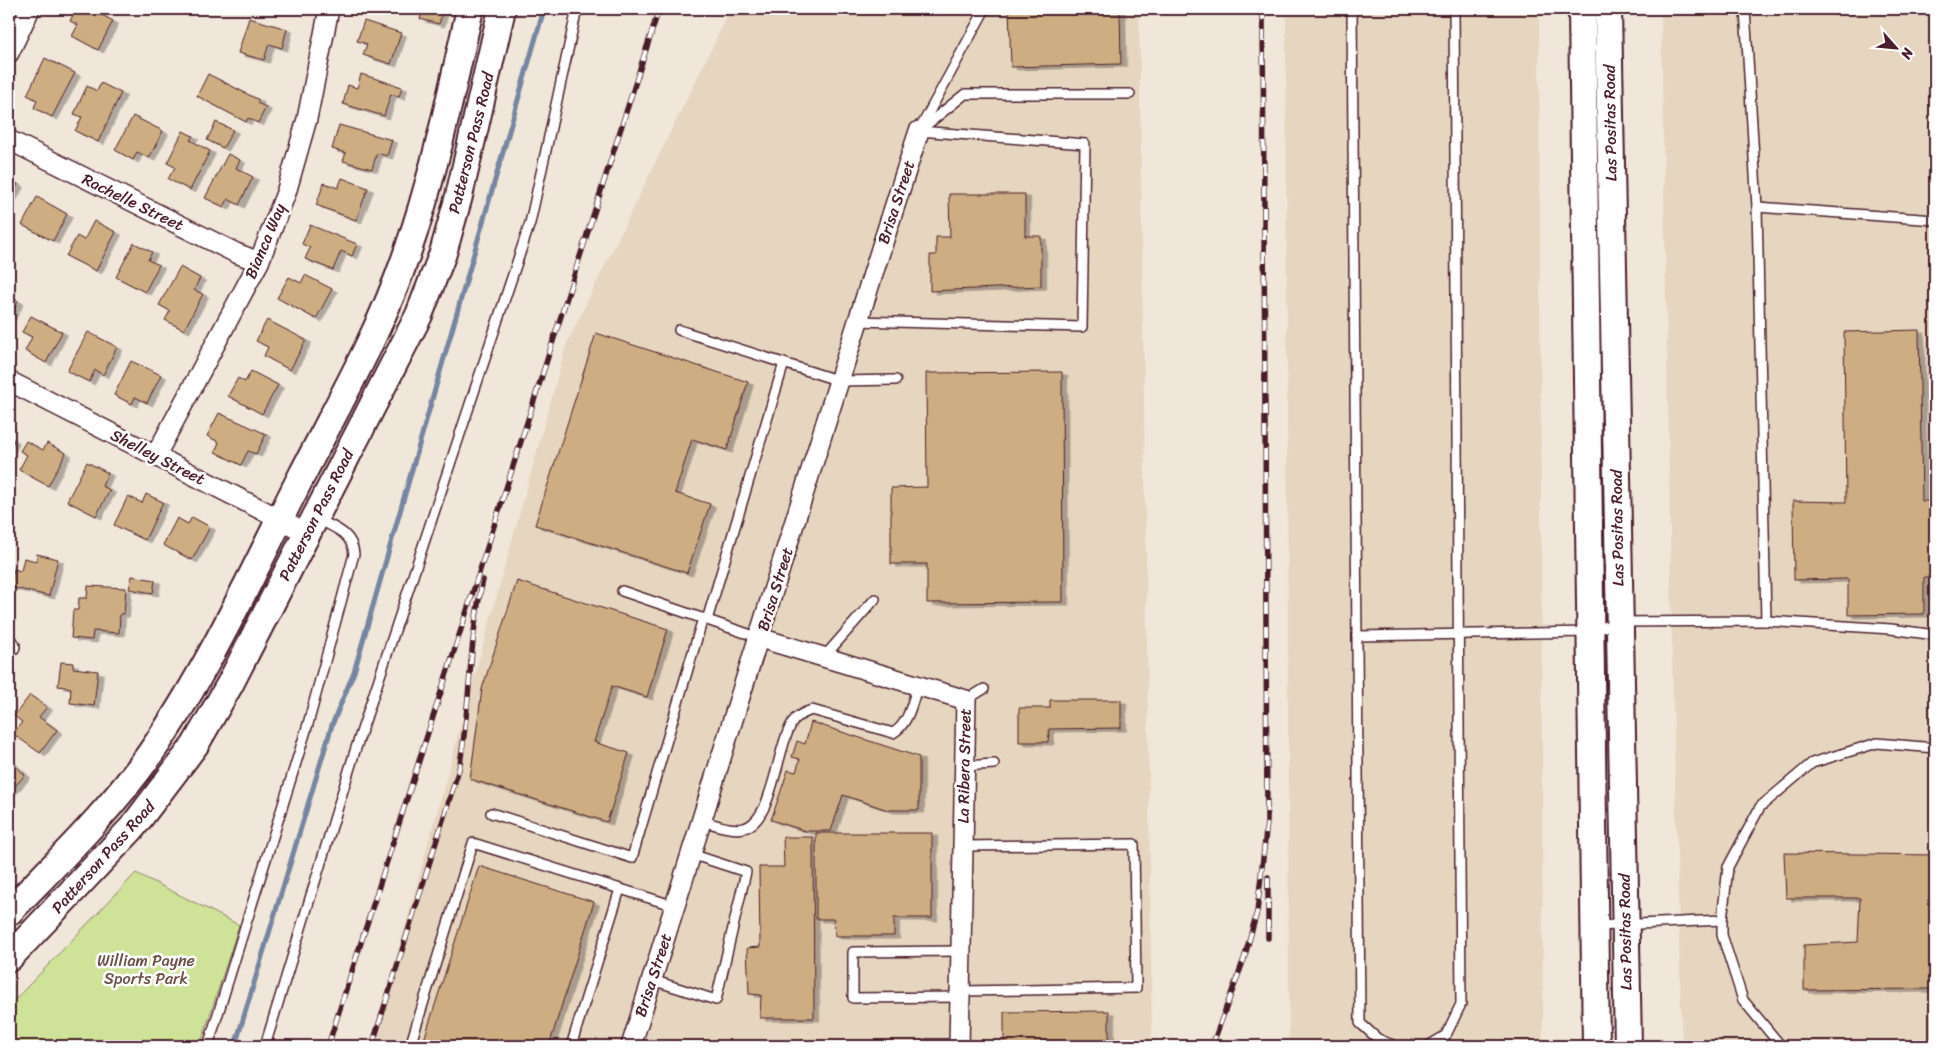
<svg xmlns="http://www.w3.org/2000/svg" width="1944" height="1055" viewBox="0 0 1944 1055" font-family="Sriracha,sans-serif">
<defs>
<filter id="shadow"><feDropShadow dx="5.5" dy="3" stdDeviation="0" flood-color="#0004"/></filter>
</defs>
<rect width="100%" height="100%" fill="#f0e6d9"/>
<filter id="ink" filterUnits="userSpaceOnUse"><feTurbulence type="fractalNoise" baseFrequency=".02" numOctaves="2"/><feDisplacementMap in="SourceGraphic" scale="10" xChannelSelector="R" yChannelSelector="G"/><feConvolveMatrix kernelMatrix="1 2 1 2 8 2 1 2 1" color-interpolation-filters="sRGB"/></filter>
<g filter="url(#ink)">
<g fill="#e6d5bf">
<polygon points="731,9 1139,9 1152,1046 372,1046 567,343"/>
<polygon points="1286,9 1539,9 1543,1046 1289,1046"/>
<polygon points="1661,9 1935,9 1935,1046 1682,1046 1673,699"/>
</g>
<polygon fill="#cee398" stroke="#8c8162" points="136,873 239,925 200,1046 9,1046 9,1006"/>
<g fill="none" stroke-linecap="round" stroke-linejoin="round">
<polyline stroke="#7686a2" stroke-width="5" points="235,1046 332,725 354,672 544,9"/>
</g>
<g fill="#cdad81" stroke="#4a1f2b" filter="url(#shadow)">
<polygon points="76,9 91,9 113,21 98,50 72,36 78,25 70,21"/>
<polygon points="423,9 443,11 439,24 420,19"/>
<polygon points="1009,9 1120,9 1121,64 1011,67"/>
<polygon points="249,18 287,29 282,48 269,44 264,60 238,53"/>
<polygon points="364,21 401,33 391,64 363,55 367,44 357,41"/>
<polygon points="45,58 75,73 52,117 34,108 37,100 27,95"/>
<polygon points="208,74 259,100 257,103 266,107 258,123 248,118 246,122 197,96"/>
<polygon points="361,74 402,87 399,97 391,94 384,116 343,104 348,85 357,88"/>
<polygon points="101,83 121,93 98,142 75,131 82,117 74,114 87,86 97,91"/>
<polygon points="133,116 163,131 149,158 137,152 133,160 115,150"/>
<polygon points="216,122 233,130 223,148 207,140"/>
<polygon points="339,125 392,140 387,156 377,153 372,169 343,161 346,153 332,149"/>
<polygon points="183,131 193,136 190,140 210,151 190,190 168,179 175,167 167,163"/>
<polygon points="228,154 240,160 236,168 253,177 239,205 228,199 224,207 205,198"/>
<polygon points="342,178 368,188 356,220 316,205 324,183 338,188"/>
<polygon points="9,179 18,184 9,201"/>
<polygon points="949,194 1025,194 1025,236 1041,236 1041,286 930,291 930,255 936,255 936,237 950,237"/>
<polygon points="37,197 67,214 53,241 22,225"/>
<polygon points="94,221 116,232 96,271 66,256 77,236 84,240"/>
<polygon points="310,225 357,244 352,256 341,251 333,270 305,259 310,248 302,244"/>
<polygon points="134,243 152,252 148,260 159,265 145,292 116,277"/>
<polygon points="180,267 200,278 194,290 203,294 184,330 165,320 170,311 159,305"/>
<polygon points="305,275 332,289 316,319 277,298 289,277 301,283"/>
<polygon points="9,296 18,301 9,319"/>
<polygon points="31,316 62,332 46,363 25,351 32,337 22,332"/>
<polygon points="267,320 306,340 290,370 264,356 268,347 256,341"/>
<polygon points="1919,330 1922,501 1935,501 1935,577 1924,577 1924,614 1848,615 1848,579 1794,580 1793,501 1846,502 1844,332"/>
<polygon points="88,332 117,347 103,375 95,370 89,382 67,371"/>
<polygon points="596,333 748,382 727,450 692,439 675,493 710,504 687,573 535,525"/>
<polygon points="131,361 161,375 147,403 135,397 132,404 114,395"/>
<polygon points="251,371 278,385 262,414 228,396 238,378 245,382"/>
<polygon points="1062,372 1063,602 927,603 927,564 891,564 891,488 927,487 926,373"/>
<polygon points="219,413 266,434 256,454 248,451 241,465 215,452 219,442 207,436"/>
<polygon points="9,437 14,440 9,451"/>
<polygon points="26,441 43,450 47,443 66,453 48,486 19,470 27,455 20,451"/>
<polygon points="87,462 108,473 102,486 110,490 96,516 67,501"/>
<polygon points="146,494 163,502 145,540 114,525 128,496 142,503"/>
<polygon points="192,517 210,527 192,560 163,545 177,518 188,524"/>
<polygon points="37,554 58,559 49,596 10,587 14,569 21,571 24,558 36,561"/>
<polygon points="132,576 155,580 153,593 129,589"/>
<polygon points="517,581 668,629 647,697 612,686 594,742 629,753 607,822 470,779 482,689"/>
<polygon points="88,586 126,588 124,614 120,614 119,633 93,631 92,640 71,638 73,610 78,610 79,598 87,598"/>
<polygon points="61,662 73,663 73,668 98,671 94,706 70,703 71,688 58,686"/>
<polygon points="30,695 47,707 39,717 57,730 40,753 13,734 22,722 14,716"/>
<polygon points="1050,700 1121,700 1121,728 1049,729 1048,742 1019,742 1019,708 1050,708"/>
<polygon points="811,722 919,757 919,810 888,810 843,795 831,831 806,831 771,820 788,770 796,772 800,759 792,757 797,741 805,744"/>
<polygon points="9,760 25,775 9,793"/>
<polygon points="816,833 932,833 932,918 894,918 894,936 835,936 834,919 816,919"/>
<polygon points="783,837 813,837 814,1018 760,1018 761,995 749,994 747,948 760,947 759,867 784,867"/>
<polygon points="1784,853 1935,855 1935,989 1804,990 1804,945 1858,942 1860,898 1786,898"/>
<polygon points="479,866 594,902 549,1046 422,1046"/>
<polygon points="1109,1011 1109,1046 1004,1046 1004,1012"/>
</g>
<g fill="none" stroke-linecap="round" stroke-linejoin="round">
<defs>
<g id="service">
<polyline points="1352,9 1360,1023 1378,1039 1395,1046"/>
<polyline points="921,127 985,9"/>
<polyline points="919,131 965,94 1130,94"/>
<polyline points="1757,207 1935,220"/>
<polyline points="857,321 1082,327 1085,144 919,131"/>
<polyline points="679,330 840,381 896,380"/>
<polyline points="622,591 760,638"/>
<polyline points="707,620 784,363"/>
<polyline points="1766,621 1891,629 1935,635"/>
<polyline points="1357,636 1591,632 1618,622 1766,621 1757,207 1745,9"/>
<polyline points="824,657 875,599"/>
<polyline points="966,700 984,689"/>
<polyline points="965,766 994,764"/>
<polyline points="491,813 632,858 703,618"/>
<path d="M702,821C715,824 730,831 744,828C775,820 776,742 795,719C800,714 806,712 812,710L893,733C909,724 912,702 918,685"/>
<polyline points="1597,926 1722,920"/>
<polyline points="652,980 716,1000 746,872 691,854"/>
<polyline points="960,991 1136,988 1134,844 963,846"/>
<polyline points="960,997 853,998 853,952 961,951"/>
<polyline points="927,1044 959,1044"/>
<path d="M208,1046L308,724L354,554C352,532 334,528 316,518"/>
<polyline points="265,1046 355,751 530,223 577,9"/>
<polyline points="410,1046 473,843 675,906"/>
<polyline points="571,1046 620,889"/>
<polyline points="1428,1046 1446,1035 1461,1004 1454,9"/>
<polyline points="1781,1046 1743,1000 1722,935 1722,920 1728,867 1760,807 1812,763 1877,743 1935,748"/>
</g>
<g id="minor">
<polyline points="9,53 30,9"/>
<polyline points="9,140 236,253 259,262"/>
<polyline points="9,381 307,533"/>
<polyline points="156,455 259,262 286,193 307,119 329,9"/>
<polyline points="760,638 966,700 959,1046"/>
<polyline points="9,647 10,646"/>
<path d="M631,1046C727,741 820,435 919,131"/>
</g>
<g id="secondary">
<polyline points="1582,9 1596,1046"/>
<polyline points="1608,9 1628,1046"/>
<path d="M9,912C58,861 109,812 150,754C210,668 255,567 303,473C339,403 379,333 405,259C434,177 451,93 470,9"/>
<polyline points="9,958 132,828 195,745 230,684 419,315 443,253 459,196 502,9"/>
</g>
</defs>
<use href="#service" stroke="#4a1f2b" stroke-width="12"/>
<use href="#minor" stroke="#4a1f2b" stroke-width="22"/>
<use href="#secondary" stroke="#4a1f2b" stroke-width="30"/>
<use href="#service" stroke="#fff" stroke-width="9"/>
<use href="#minor" stroke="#fff" stroke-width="19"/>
<use href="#secondary" stroke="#fff" stroke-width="26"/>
<defs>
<g id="rail">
<polyline points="1268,877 1268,938"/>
<polyline points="328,1046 659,9"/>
<path d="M372,1046L459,769C471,706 468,643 483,580"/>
<polyline points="1212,1046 1244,959 1257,912 1267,822 1263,9"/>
</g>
</defs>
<use href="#rail" stroke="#4a1f2b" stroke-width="5.5"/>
<use href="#rail" stroke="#fff" stroke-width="4" stroke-dasharray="11" stroke-linecap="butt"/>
</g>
</g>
<g text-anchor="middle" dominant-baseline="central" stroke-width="5" stroke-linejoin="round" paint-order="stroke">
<g font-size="16" fill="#4a1f2b" stroke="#fff">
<text transform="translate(1610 123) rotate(-91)">Las Positas Road</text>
<text transform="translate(471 143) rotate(-76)">Patterson Pass Road</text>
<text transform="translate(133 202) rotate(26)">Rachelle Street</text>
<text transform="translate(896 202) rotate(-72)">Brisa Street</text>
<text transform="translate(265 241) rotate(-67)">Bianca Way</text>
<text transform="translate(158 457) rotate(27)">Shelley Street</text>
<text transform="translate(316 515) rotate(-63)">Patterson Pass Road</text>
<text transform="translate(1617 528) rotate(-91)">Las Positas Road</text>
<text transform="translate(775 589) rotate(-73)">Brisa Street</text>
<text transform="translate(964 766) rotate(-89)">La Ribera Street</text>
<text transform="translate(103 857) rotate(-48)">Patterson Pass Road</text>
<text transform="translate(1625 932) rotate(-91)">Las Positas Road</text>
<text transform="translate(653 975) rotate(-72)">Brisa Street</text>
</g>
<g font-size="16" fill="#6b5046" stroke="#fff">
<text x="146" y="960">William Payne<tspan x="146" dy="18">Sports Park</tspan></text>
</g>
</g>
<rect width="1944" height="1055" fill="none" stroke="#fff" stroke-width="30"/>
<rect x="15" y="15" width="1914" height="1025" fill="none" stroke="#4a1f2b" stroke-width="2" filter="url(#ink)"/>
<g transform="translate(1896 48) rotate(117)" stroke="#ffffff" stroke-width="4" paint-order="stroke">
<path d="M0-4L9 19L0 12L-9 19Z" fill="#4a1f2b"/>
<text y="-8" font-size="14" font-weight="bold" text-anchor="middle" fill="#4a1f2b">N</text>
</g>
</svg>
